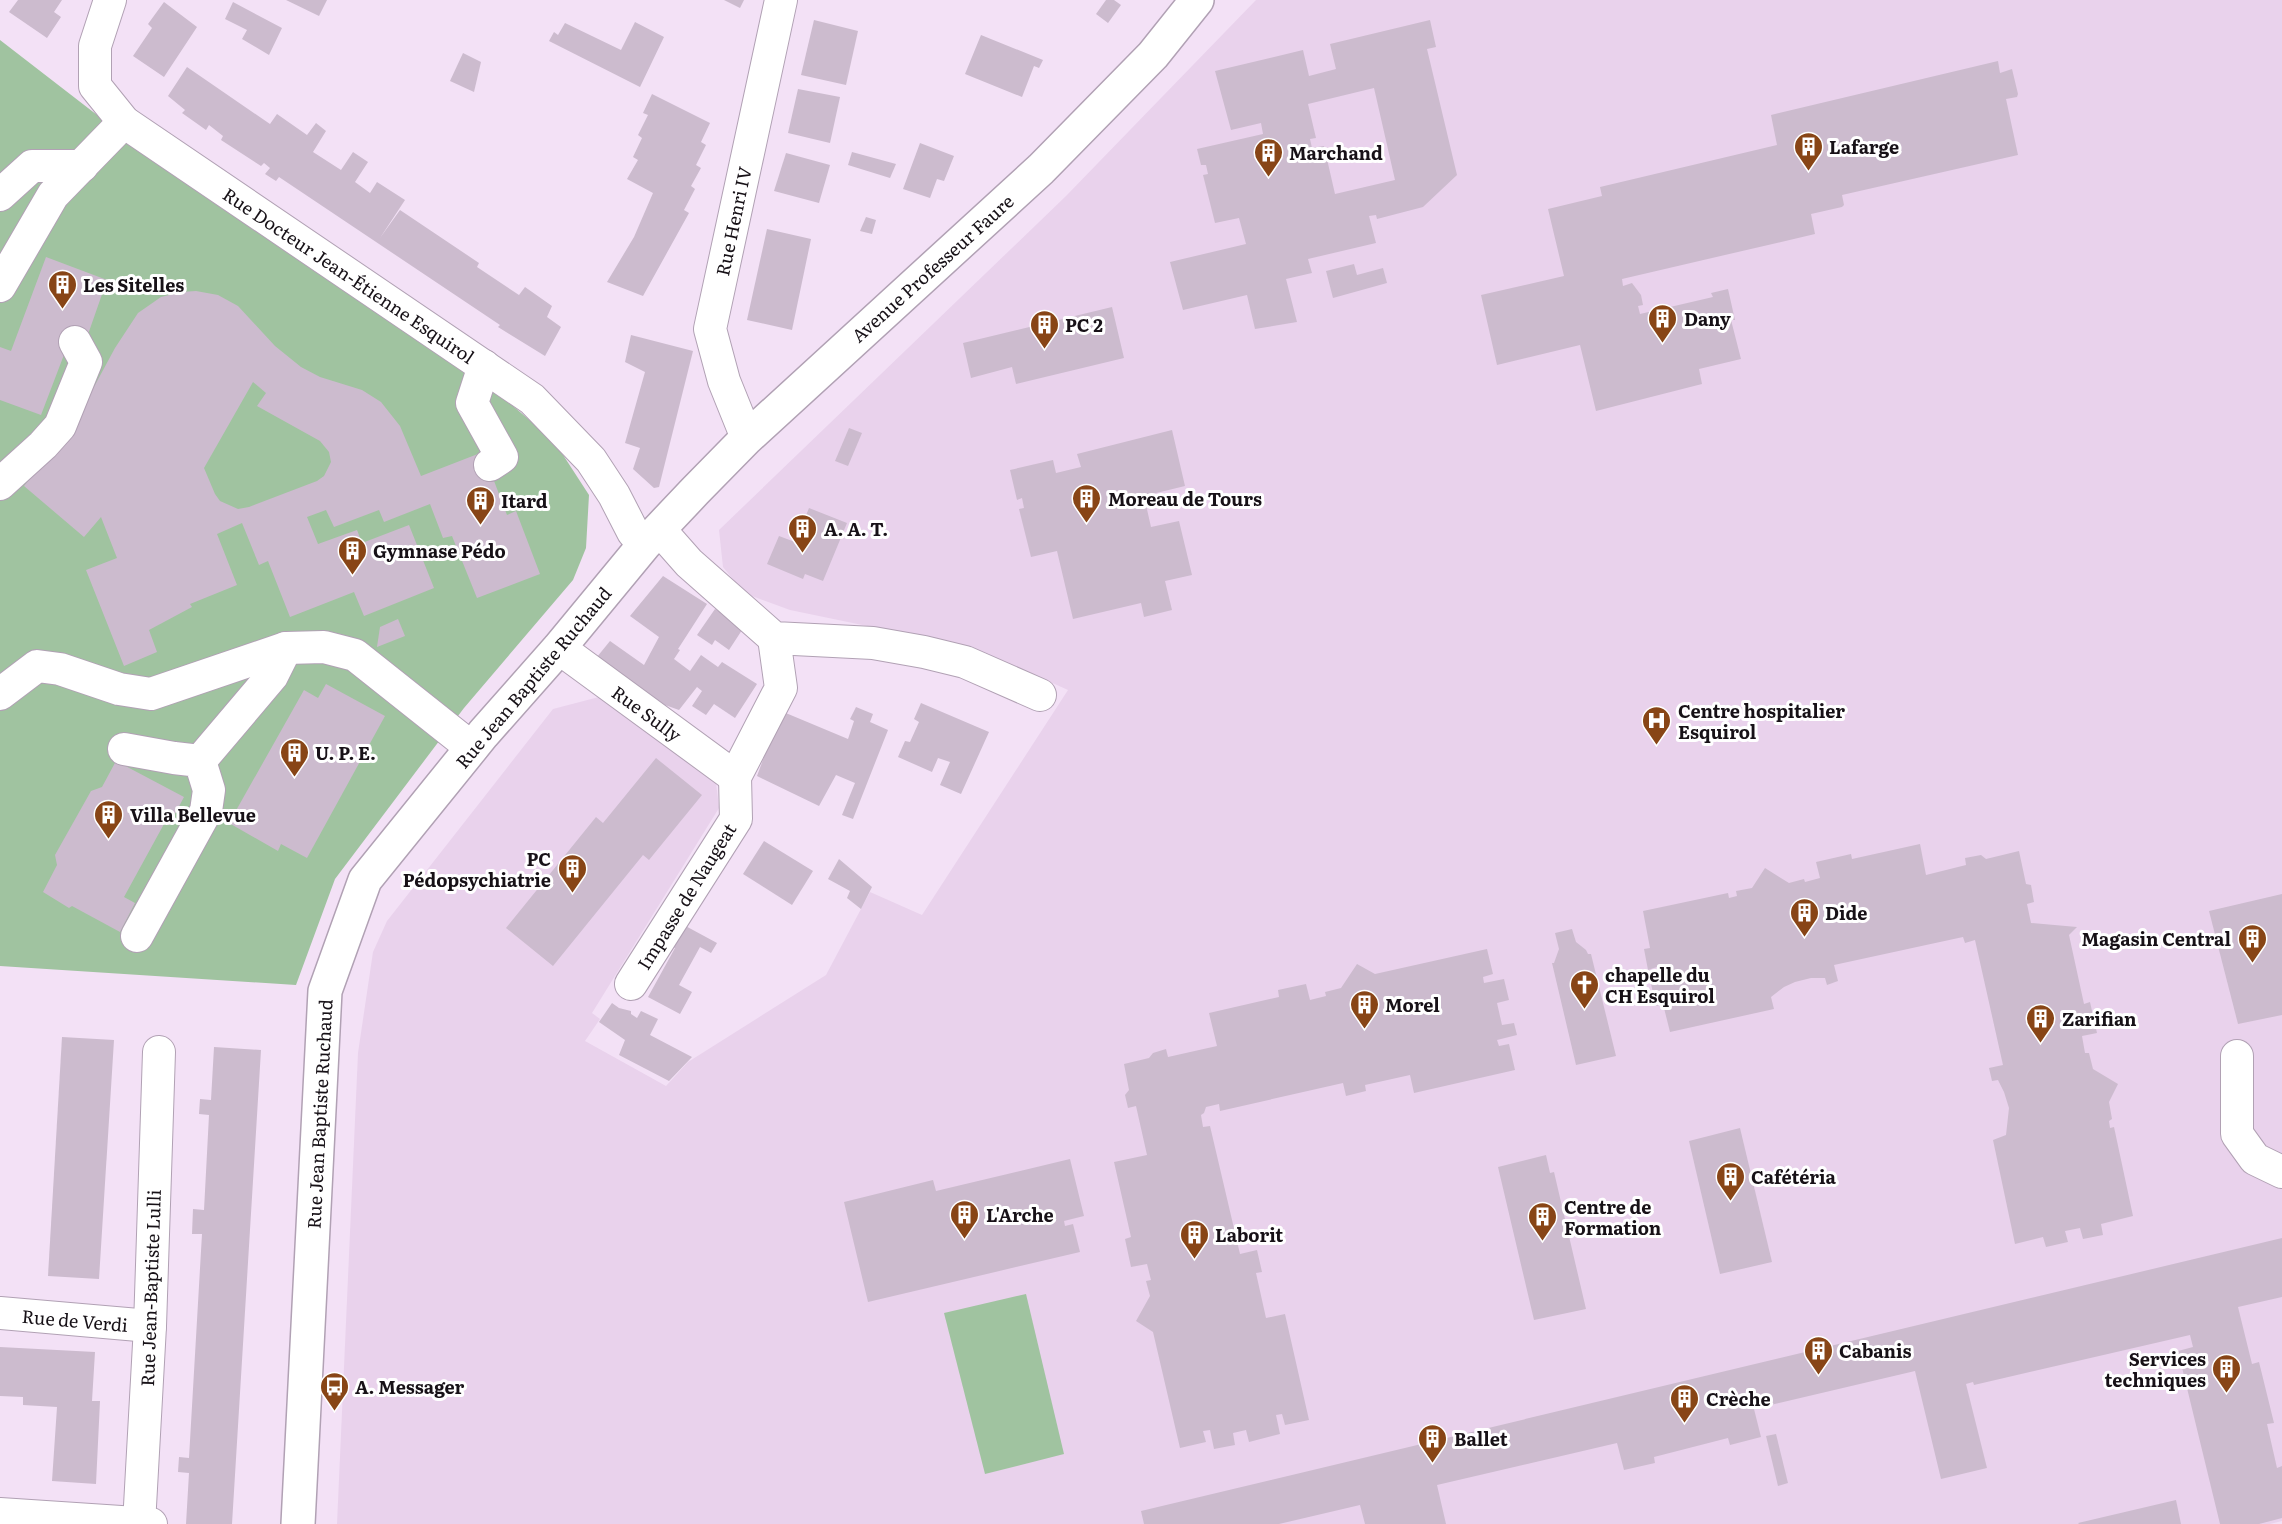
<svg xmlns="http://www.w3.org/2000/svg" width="2282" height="1524" viewBox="0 0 2282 1524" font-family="Literata,serif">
<rect width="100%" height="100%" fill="#f3e1f6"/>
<polygon fill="#e9d2ec" points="1256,0 2282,0 2282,1521 2270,1524 337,1524 358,1053 373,952 387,921 553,709 599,697 716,782 719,808 592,1013 600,1019 585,1041 666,1086 688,1062 826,975 870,892 922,915 1068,690 1015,666 959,645 790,610 744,593 723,567 719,530 1066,196"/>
<g fill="#a0c3a0">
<polygon points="0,40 154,159 493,389 554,441 589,495 586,548 573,580 464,708 335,879 296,985 0,966"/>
<polygon points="1026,1294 1064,1454 985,1474 944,1313"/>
</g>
<g fill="#ccbbce" fill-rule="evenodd">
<polygon points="18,0 62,0 54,12 61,17 47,38 9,12"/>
<polygon points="286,0 327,0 319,16"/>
<polygon points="724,0 744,0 740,8"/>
<polygon points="1106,0 1114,0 1121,5 1108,23 1096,14"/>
<polygon points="164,2 197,27 164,77 133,56 152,28 148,24"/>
<polygon points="233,2 282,28 269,55 242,39 247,30 225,19"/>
<polygon points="814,20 858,31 846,85 801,75"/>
<path d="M1430,20L1436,47L1427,49L1457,175L1423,207L1377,219L1376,215L1369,216L1376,243L1308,259L1312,273L1286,279L1297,322L1255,329L1247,295L1183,310L1170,262L1246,244L1239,218L1215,223L1203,175L1208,174L1206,165H1201L1197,149L1263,134L1261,123L1231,130L1215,71L1303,50L1309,76L1336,69L1330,44ZM1374,88L1395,180L1335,194L1324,146L1312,148L1310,139L1316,138L1308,104Z"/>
<polygon points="635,22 664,37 640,87 549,41 554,32 558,35 565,23 621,50"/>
<polygon points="981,35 1043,60 1039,68 1034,66 1022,97 965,74"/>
<polygon points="463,53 481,62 474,92 450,81"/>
<polygon points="1998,61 2000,73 2012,69 2018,94 2017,97 2006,99 2018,155 1842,195 1844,205 1842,207 1811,214 1815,234 1622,279 1623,286 1632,283 1641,295 1643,305 1638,306 1640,314 1713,297 1711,293 1728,289 1735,320 1731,320 1741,359 1699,369 1702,384 1596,411 1580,345 1497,365 1481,295 1564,276 1548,209 1602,196 1600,187 1777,145 1771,115"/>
<polygon points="187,67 270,124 277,114 307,135 316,123 326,131 313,152 341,170 353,152 368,162 355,182 370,193 377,182 405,200 380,238 400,210 479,263 477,267 519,295 525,287 552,306 547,317 561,327 545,356 498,327 500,325 279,177 276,181 265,174 270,168 264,163 261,166 221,140 223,136 209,125 206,130 182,113 185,110 168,96"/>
<polygon points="798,89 840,97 830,143 788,133"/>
<polygon points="652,94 710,123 701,142 706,145 696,165 701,168 691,186 695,189 684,210 689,213 643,296 607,282 634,237 653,193 627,179 638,160 633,157 642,138 638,135 648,115 643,113"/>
<polygon points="920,143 954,156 944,181 937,179 930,198 903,189"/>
<polygon points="852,152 896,164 890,178 848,165"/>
<polygon points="786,153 830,165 819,203 774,191"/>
<polygon points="866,217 876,220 872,234 860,231"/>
<polygon points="767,229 811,239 792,330 747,320"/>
<polygon points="46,257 107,280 85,343 70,339 41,415 0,400 0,347 11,351"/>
<polygon points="1354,264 1357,275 1383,268 1387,283 1333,298 1326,271"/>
<path d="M196,291L218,295L238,306L275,346L301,367L320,377L362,390L381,402L400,426L421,476L483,452L507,515L516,511L540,574L477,598L452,536L443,538L430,504L384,522L379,510L334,527L326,510L307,517L318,544L357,530L362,543L409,525L434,588L364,616L354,592L290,617L268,561L259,565L242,523L217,534L237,585L190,604L192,607L149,630L157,652L124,666L86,570L117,558L101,517L84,537L24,486L75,422L115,348L138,313L161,297L181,292ZM253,382L266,393L257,406L320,441L329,452L331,462L324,476L317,481L249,507L238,509L220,501L215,494L204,468Z"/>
<polygon points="1112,307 1124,358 1016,384 1012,367 971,378 963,343"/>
<polygon points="631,335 693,351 659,487 654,488 633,469 640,448 625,443 645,372 625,362"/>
<polygon points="849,428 862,433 848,466 835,461"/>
<polygon points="1172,430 1185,486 1144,496 1151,527 1179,521 1192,575 1165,581 1172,610 1144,617 1141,603 1073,619 1057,551 1031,557 1019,509 1024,508 1022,498 1017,500 1010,470 1053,460 1056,473 1081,467 1077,454"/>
<polygon points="809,508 847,523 823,581 805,574 803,579 767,564 779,536 795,542"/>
<polygon points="663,576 707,604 678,649 680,650 674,659 690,671 701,655 718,667 722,662 757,684 735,718 714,704 706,715 692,706 702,691 697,687 679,710 665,705 597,657 610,641 644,665 659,637 630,616"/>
<polygon points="715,609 744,627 729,650 715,640 712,645 697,635"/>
<polygon points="398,619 405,636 377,647 380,627"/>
<polygon points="326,684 385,716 307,858 281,844 278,851 229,823 304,690 318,698"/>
<polygon points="921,703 989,732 961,794 940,785 950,762 938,758 932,772 898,757 905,741 910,742 919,722 914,719"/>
<polygon points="856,707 873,714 870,722 888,730 853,819 842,815 855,783 836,775 819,806 757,776 781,711 848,739 854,721 850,719"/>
<polygon points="656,758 702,795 649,860 643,855 553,966 506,928 596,817 603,823"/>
<polygon points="116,761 184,797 169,825 164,824 124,897 135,903 120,932 72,906 69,908 43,892 57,865 55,855 91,791 102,787"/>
<polygon points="764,841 813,871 792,905 743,874"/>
<polygon points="1920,844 1926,875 1966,865 1965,858 1981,855 1986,859 2019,851 2026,884 2031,885 2034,902 2027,904 2031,923 2077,927 2069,935 2084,1004 2090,1002 2097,1033 2082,1036 2085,1053 2089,1053 2093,1069 2118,1084 2109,1102 2112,1119 2109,1121 2110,1128 2114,1127 2133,1216 2101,1224 2103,1235 2083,1239 2080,1228 2065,1231 2068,1242 2046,1247 2043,1237 2015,1244 1993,1140 2006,1135 2009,1108 2004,1092 1998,1080 1992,1081 1989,1068 2003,1065 1975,940 1965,943 1963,937 1834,965 1838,981 1827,985 1825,978 1811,978 1795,982 1784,987 1771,997 1774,1009 1670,1032 1663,1004 1656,1006 1651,984 1660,981 1657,967 1648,970 1644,949 1650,948 1643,911 1728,893 1729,898 1737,896 1736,891 1752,888 1765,868 1789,883 1804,879 1805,882 1820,878 1816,862 1851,854 1852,859"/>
<polygon points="839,859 872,887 861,909 847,898 850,891 828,879"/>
<polygon points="2282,894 2282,1015 2238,1024 2209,911"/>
<polygon points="680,923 717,943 711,953 700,947 679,985 692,992 680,1014 648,997 675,948 668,945"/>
<polygon points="1572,929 1576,942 1586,950 1588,954 1591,954 1616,1056 1576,1065 1552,963 1554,963 1559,949 1555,933"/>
<polygon points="1487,949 1493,974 1483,977 1484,983 1504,979 1509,1000 1497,1003 1502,1025 1514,1023 1517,1035 1497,1040 1499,1046 1509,1044 1515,1070 1414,1093 1410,1075 1365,1085 1366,1091 1346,1096 1343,1083 1220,1111 1219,1104 1206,1107 1204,1113 1201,1115 1203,1127 1210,1126 1240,1254 1257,1250 1262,1272 1256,1273 1266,1318 1285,1314 1309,1420 1285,1425 1282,1414 1276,1415 1280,1434 1249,1442 1246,1430 1233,1433 1235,1445 1214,1449 1210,1430 1203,1431 1206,1442 1180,1448 1153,1332 1136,1321 1150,1296 1146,1281 1151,1280 1147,1264 1131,1267 1125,1239 1131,1237 1114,1162 1147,1155 1136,1106 1128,1108 1125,1095 1129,1090 1124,1064 1149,1058 1153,1053 1166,1049 1168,1057 1217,1046 1209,1013 1279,997 1278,990 1306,984 1310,1000 1326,996 1325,992 1341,988 1357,964 1375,974"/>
<polygon points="612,1003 619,1008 631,1011 631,1014 637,1018 641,1011 658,1019 650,1035 692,1057 669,1081 619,1055 625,1040 599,1022"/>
<polygon points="62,1037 114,1040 99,1279 48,1276"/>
<polygon points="214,1047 261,1050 232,1524 186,1524 189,1473 178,1472 179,1457 189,1458 202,1234 192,1234 193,1209 204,1210 209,1115 199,1114 200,1099 211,1100"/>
<polygon points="1740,1128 1772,1262 1720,1274 1689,1141"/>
<polygon points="1546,1155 1550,1173 1554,1172 1586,1309 1534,1320 1498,1167"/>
<polygon points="1070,1159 1084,1216 1064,1221 1065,1226 1073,1224 1080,1252 868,1302 844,1202 933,1180 936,1191"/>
<polygon points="2282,1238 2282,1297 2238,1307 2252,1364 2259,1362 2274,1423 2267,1424 2277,1468 2282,1466 2282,1518 2259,1524 2220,1524 2178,1351 2193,1347 2190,1335 1974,1385 1973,1382 1966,1384 1987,1468 1941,1479 1915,1371 1754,1409 1761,1437 1730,1445 1728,1438 1654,1457 1655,1463 1624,1470 1617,1443 1437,1485 1446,1524 1365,1524 1360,1505 1279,1524 1144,1524 1141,1511"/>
<polygon points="0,1347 95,1352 92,1401 100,1401 96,1484 52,1481 57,1407 23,1405 23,1397 0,1396"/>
<polygon points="1776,1434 1788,1483 1778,1486 1766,1436"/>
<polygon points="2176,1500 2181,1524 2079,1524 2078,1523"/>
</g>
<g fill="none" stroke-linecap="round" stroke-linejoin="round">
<defs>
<g id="minor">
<polyline points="110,0 95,46 95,86 124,122 532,399 591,460 614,495 633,532 644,545"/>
<polyline points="0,195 32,166 82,166"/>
<polyline points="0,286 53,195 124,122"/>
<polyline points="484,366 472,403 502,457 490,465"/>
<polyline points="747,438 724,381 710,329 781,0"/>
<polyline points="0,484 43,445 60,426 86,362 75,342"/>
<polyline points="659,529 689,563 774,638 873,643 924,652 965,662 1040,695"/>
<polyline points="559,648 735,777"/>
<polyline points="0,694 37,666 60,669 119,689 151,694 286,648 324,647 355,655 472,748"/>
<polyline points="124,749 174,758 200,761 209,790 206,811 137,936"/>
<polyline points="200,761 272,676 286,648"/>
<polyline points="631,984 736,819 735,777 781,688 774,638"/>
<polyline points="2237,1056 2237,1134 2255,1159 2282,1172"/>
<polyline points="0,1313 150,1326"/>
<polyline points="0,1514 151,1524"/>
<polyline points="139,1524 150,1326 159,1052"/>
</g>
<polyline id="major" points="298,1524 325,991 365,880 483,734 559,648 644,545 695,491 747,438 1041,169 1153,55 1197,0"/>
</defs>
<use href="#minor" stroke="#b1a1b4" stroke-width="34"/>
<use href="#major" stroke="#b1a1b4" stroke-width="36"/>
<use href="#minor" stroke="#fff" stroke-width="32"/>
<use href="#major" stroke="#fff" stroke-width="33"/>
</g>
<defs>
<symbol id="building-pin" viewBox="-11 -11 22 30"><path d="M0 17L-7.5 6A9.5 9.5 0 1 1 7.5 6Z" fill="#884516" stroke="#fff"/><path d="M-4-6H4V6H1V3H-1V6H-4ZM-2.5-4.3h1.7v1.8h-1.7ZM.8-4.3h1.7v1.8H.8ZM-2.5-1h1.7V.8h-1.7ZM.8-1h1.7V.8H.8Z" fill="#fff"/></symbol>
<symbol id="hospital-pin" viewBox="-11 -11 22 30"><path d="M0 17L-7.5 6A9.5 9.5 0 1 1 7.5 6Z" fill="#884516" stroke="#fff"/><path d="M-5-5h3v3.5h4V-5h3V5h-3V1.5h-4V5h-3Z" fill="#fff"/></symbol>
<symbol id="church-pin" viewBox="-11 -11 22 30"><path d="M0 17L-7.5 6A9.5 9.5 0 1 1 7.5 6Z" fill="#884516" stroke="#fff"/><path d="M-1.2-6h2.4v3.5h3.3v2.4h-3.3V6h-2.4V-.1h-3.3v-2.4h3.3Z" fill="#fff"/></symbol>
<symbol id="bus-pin" viewBox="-11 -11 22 30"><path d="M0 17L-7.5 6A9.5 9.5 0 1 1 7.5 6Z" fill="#884516" stroke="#fff"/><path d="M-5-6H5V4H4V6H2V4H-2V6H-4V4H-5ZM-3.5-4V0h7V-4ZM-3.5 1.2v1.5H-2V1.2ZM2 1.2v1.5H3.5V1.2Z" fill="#fff"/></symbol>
</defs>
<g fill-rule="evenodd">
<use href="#building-pin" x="1792" y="130" width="33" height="45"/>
<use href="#building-pin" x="1252" y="136" width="33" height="45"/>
<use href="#building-pin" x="46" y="268" width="33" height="45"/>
<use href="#building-pin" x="1646" y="302" width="33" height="45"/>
<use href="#building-pin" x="1028" y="308" width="33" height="45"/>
<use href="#building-pin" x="1070" y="482" width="33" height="45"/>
<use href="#building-pin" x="464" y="484" width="33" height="45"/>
<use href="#building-pin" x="786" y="512" width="33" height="45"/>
<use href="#building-pin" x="336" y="534" width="33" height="45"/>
<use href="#hospital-pin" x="1640" y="704" width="33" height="45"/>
<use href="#building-pin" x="278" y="736" width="33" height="45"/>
<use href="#building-pin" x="92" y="798" width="33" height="45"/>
<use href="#building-pin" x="556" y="852" width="33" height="45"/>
<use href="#building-pin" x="1788" y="896" width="33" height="45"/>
<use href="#building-pin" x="2236" y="922" width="33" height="45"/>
<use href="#church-pin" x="1568" y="968" width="33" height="45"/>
<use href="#building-pin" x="1348" y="988" width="33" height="45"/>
<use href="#building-pin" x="2024" y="1002" width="33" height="45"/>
<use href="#building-pin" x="1714" y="1160" width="33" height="45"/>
<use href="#building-pin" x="948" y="1198" width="33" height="45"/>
<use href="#building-pin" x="1526" y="1200" width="33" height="45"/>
<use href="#building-pin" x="1178" y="1218" width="33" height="45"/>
<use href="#building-pin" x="1802" y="1334" width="33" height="45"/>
<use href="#building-pin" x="2210" y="1352" width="33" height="45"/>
<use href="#bus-pin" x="318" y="1370" width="33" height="45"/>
<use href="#building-pin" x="1668" y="1382" width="33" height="45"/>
<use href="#building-pin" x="1416" y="1422" width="33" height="45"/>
</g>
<g text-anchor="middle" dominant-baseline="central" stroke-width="6" stroke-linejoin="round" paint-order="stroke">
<g font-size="18" font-weight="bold" fill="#171117" stroke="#fff" text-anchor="start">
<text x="1829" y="146">Lafarge</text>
<text x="1289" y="152">Marchand</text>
<text x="83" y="284">Les Sitelles</text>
<text x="1684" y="318">Dany</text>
<text x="1065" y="324">PC 2</text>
<text x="1108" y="498">Moreau de Tours</text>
<text x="501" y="500">Itard</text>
<text x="824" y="528">A. A. T.</text>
<text x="373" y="550">Gymnase Pédo</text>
<text x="1678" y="710">Centre hospitalier<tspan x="1678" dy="21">Esquirol</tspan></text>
<text x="315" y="752">U. P. E.</text>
<text x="130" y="814">Villa Bellevue</text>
<text x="551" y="858" text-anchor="end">PC<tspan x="551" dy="21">Pédopsychiatrie</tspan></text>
<text x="1825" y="912">Dide</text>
<text x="2231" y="938" text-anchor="end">Magasin Central</text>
<text x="1605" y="974">chapelle du<tspan x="1605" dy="21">CH Esquirol</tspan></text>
<text x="1385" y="1004">Morel</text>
<text x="2062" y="1018">Zarifian</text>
<text x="1751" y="1176">Cafétéria</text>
<text x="1564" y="1206">Centre de<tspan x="1564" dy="21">Formation</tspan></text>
<text x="986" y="1214">L'Arche</text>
<text x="1215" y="1234">Laborit</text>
<text x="1839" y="1350">Cabanis</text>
<text x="2206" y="1358" text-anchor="end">Services<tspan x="2206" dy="21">techniques</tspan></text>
<text x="355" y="1386">A. Messager</text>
<text x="1706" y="1398">Crèche</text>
<text x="1454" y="1438">Ballet</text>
</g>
<g font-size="18" fill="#171117" stroke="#fff">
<text transform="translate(733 221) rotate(-78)">Rue Henri IV</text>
<text transform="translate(932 268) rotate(-42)">Avenue Professeur Faure</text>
<text transform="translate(349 275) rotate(34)">Rue Docteur Jean-Étienne Esquirol</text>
<text transform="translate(533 677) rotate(-50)">Rue Jean Baptiste Ruchaud</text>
<text transform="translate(647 713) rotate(36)">Rue Sully</text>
<text transform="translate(686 896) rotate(-58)">Impasse de Naugeat</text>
<text transform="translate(319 1114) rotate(-87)">Rue Jean Baptiste Ruchaud</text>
<text transform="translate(150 1288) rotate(-88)">Rue Jean-Baptiste Lulli</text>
<text transform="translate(75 1320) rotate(5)">Rue de Verdi</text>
</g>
</g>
</svg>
